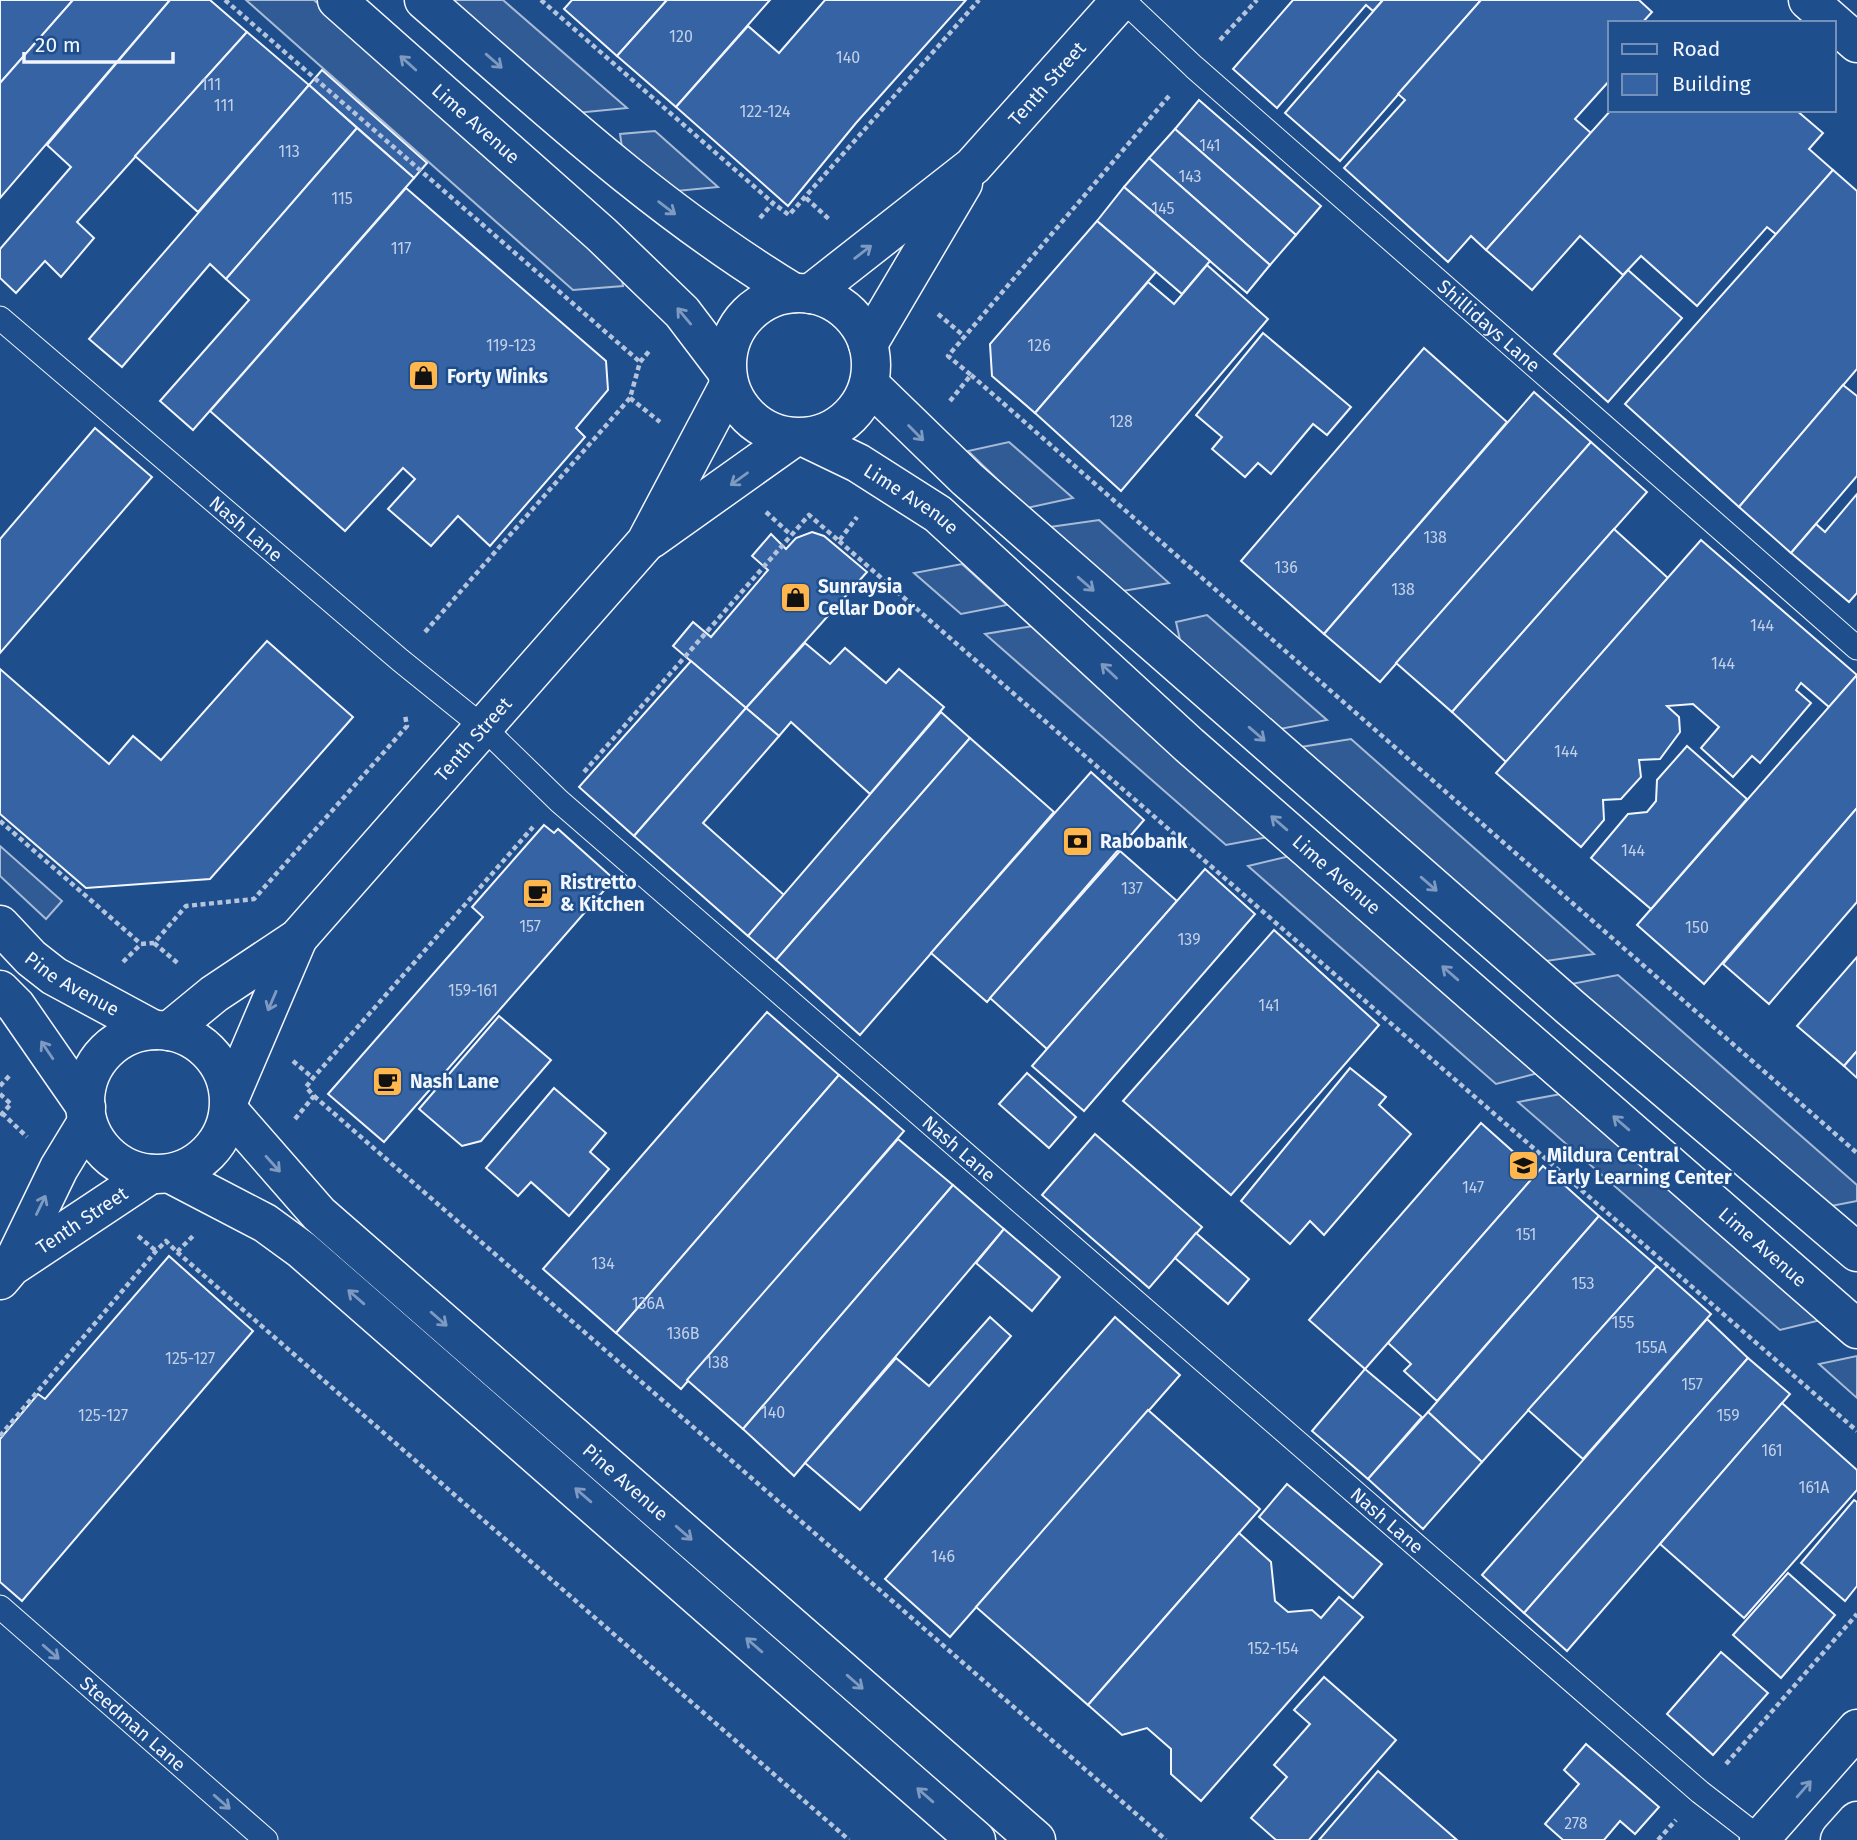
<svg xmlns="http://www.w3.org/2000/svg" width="1857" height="1840" viewBox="0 0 1857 1840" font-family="'Fira Sans',sans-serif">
<rect width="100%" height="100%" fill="#1f4e8c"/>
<g fill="#305b95" stroke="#a8bbd7" stroke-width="2">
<polygon points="246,0 314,0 620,267 623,286 573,290"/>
<polygon points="447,0 503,0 627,108 576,113"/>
<polygon points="655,131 718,187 666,192 623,154 620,134"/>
<polygon points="1009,442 1073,498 1027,508 968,451"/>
<polygon points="1099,520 1169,583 1123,591 1050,527"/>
<polygon points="962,564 1007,605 961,614 914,573"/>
<polygon points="1207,615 1327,720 1280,729 1180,640 1176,622"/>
<polygon points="1033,626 1273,836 1226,845 985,634"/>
<polygon points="1351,739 1594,954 1546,961 1301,747"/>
<polygon points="0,846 62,901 46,919 0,876"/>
<polygon points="1294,855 1542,1072 1496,1084 1248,866"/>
<polygon points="1618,975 1857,1185 1857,1201 1826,1207 1571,984"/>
<polygon points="1566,1093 1825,1319 1780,1330 1518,1102"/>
<polygon points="1857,1356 1857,1398 1819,1364"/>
</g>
<g fill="#3563a3" stroke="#f2f6ff" stroke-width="2">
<polygon points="0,0 73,0 0,83"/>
<polygon points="73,0 170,0 0,198 0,83"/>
<polygon points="170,0 210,0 247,32 77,222 94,238 61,277 45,261 16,293 0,278 0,249 71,167 47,145"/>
<polygon points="572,0 667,0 617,56 564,9"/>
<polygon points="667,0 770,0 676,107 617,56"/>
<polygon points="825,0 966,0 856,123 788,206 676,107 748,26 779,53"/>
<polygon points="1293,0 1383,0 1373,11 1366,5 1277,108 1233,69"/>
<polygon points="1383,0 1481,0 1340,161 1285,113"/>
<polygon points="1481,0 1639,0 1652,12 1642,23 1610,23 1610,80 1575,119 1591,133 1486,250 1471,236 1448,262 1344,168 1405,100 1398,94"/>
<polygon points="247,32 309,85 198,212 135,156"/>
<polygon points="322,70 427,163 414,178 309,85"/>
<polygon points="309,85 357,128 226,279 210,264 122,367 89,339"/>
<polygon points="1199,100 1321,206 1296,235 1175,129"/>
<polygon points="1611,110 1796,110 1823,133 1809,149 1833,170 1777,235 1767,227 1697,306 1641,256 1623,275 1580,236 1532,290 1486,250"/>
<polygon points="357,128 414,178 193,430 160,401 249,300 226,279"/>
<polygon points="1175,129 1296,235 1270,265 1149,158"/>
<polygon points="1149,158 1270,265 1247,293 1124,187"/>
<polygon points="1833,170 1857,191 1857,369 1739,507 1625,404"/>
<polygon points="1124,187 1210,261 1182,294 1097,221"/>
<polygon points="406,188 606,361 608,390 576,428 585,437 490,546 458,516 431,546 388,509 415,479 403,468 345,531 210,411"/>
<polygon points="1097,221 1156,272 1035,413 992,376 990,344"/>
<polygon points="1207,265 1268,319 1121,491 1035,413 1148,282 1174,304"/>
<polygon points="1628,270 1682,318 1608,402 1554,354"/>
<polygon points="1263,333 1351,407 1327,435 1313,424 1271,474 1258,463 1245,477 1212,449 1222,437 1196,415"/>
<polygon points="1424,348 1507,422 1324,634 1241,561"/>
<polygon points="1843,385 1857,396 1857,476 1791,553 1739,507"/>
<polygon points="1534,392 1591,442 1380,682 1324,634"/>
<polygon points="95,428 152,477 0,653 0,539"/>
<polygon points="1591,442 1647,492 1452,712 1396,663"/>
<polygon points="1857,494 1857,593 1849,602 1791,553 1816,524 1825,532"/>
<polygon points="1614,529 1668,578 1506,762 1452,712"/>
<polygon points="812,532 824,536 867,572 746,708 673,646 693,622 711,637 768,570 752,556 771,534 786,549 796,538"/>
<polygon points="1701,540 1857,675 1829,707 1801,683 1796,690 1811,703 1760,763 1752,756 1733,777 1701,748 1719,727 1693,704 1667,706 1679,717 1680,732 1660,759 1639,760 1641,777 1621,799 1603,800 1604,820 1581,847 1496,773"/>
<polygon points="267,641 353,717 210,879 86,888 0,814 0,669 109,764 133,736 161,760"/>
<polygon points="805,643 830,664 845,648 886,683 899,669 944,707 870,794 791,722 779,736 746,708"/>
<polygon points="691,661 746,708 634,836 579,787"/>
<polygon points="1857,675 1857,808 1704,984 1637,925"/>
<polygon points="746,708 779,736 703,823 784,895 748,936 634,836"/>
<polygon points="941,712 970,738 776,960 748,936"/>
<polygon points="970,738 1054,812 860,1035 776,960"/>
<polygon points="1687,746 1747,799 1651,909 1591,858 1628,814 1647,812 1656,801 1657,780"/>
<polygon points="1091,772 1144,820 987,1002 931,953"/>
<polygon points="1857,808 1857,902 1769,1004 1723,964"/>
<polygon points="544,825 554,833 558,829 614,879 384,1142 328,1094 483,917 472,907"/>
<polygon points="1120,851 1177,901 1047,1049 990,998"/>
<polygon points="1205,869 1255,914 1084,1111 1032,1066"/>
<polygon points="1274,930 1379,1025 1231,1195 1123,1101"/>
<polygon points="1857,957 1857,1051 1844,1066 1797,1026"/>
<polygon points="767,1012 839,1075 616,1333 543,1269"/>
<polygon points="499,1016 551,1060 481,1141 462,1146 419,1109"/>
<polygon points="1857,1051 1857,1078 1844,1066"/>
<polygon points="1350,1068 1386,1097 1379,1105 1411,1134 1324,1235 1310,1221 1290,1244 1241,1201"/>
<polygon points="1027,1073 1076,1117 1049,1148 999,1104"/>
<polygon points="839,1075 904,1131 681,1389 616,1333"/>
<polygon points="554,1088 606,1133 590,1152 609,1169 569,1216 531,1182 518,1196 486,1168"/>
<polygon points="1481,1123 1537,1173 1365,1369 1309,1320"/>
<polygon points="1095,1134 1202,1227 1149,1288 1042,1195"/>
<polygon points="898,1139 953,1185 743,1429 687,1380"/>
<polygon points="1543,1166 1599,1216 1437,1401 1404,1371 1411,1364 1388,1343"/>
<polygon points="953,1185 1004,1229 794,1476 743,1429"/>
<polygon points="1599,1216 1657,1266 1482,1462 1428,1412"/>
<polygon points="1004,1229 1060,1277 1032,1311 976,1263"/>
<polygon points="1196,1233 1249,1279 1228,1304 1175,1258"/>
<polygon points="169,1256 253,1331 22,1601 0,1582 0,1439 38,1394 45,1399"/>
<polygon points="1657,1266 1711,1314 1583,1459 1528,1410"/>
<polygon points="990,1317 1011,1336 860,1510 805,1463 896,1358 929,1386"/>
<polygon points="1115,1317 1180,1375 950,1637 885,1579"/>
<polygon points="1707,1319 1748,1358 1524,1613 1482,1575"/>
<polygon points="1748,1358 1790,1394 1567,1651 1524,1613"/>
<polygon points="1365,1369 1422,1417 1368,1479 1312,1431"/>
<polygon points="1782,1403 1857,1470 1857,1490 1744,1618 1660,1544"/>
<polygon points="1148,1410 1260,1509 1088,1705 976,1607"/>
<polygon points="1428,1412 1482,1462 1423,1529 1368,1479"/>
<polygon points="1287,1484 1382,1564 1353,1598 1259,1517"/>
<polygon points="1854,1500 1857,1502 1857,1586 1845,1601 1801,1563"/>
<polygon points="1239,1533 1271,1562 1275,1601 1288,1612 1312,1610 1321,1618 1339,1597 1363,1617 1201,1801 1171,1774 1171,1749 1147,1728 1122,1735 1088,1705"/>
<polygon points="1788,1573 1835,1615 1781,1678 1733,1635"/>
<polygon points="1721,1652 1768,1693 1713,1755 1667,1714"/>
<polygon points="1324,1677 1396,1740 1309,1840 1276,1840 1251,1818 1287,1777 1274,1765 1310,1724 1294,1710"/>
<polygon points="1586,1744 1659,1807 1635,1834 1620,1821 1604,1840 1563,1840 1545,1824 1579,1784 1564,1770"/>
<polygon points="1378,1771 1457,1840 1319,1840"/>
</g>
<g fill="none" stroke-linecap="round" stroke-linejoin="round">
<defs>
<g id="lane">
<path id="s1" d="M1123,0L1194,67L1857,648"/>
<path id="s2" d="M0,318L400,660L483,727L559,801L1700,1792L1762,1840"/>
<path id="s3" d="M0,1607L266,1840"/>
</g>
<g id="street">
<path id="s4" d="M337,0L601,234L682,312L726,370"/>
<path d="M424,0C543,104 658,211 794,293"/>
<polyline points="1808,0 1857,43"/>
<circle cx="799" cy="365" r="72"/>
<path id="s5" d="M810,294L973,166L1121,0"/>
<polyline points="868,344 963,183"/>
<polyline points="869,384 967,479 1571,1008 1857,1252"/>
<path id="s6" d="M806,438L858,463L938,514L1189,745L1857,1329"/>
<polyline points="651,539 793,438"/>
<path id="s7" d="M0,925L31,958L54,976L154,1030"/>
<polyline points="0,990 16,1006 86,1107"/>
<circle cx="157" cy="1102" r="72"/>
<path id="s8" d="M169,1031L214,994L298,938L646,542L729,385"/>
<polyline points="230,1097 298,938"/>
<path id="s9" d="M229,1111L319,1214L1036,1840"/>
<polyline points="171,1174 265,1223 302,1250 976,1840"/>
<polyline points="12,1265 59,1168 87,1122"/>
<path id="s10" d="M0,1280L11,1267L151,1174"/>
</g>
<g id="secondary">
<polyline points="1759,1840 1857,1729"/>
<polyline points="1840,1840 1857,1821"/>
</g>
</defs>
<use href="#lane" stroke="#f2f6ff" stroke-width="25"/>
<use href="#street" stroke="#f2f6ff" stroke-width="41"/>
<use href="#secondary" stroke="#f2f6ff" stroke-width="41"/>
<g stroke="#b3c4dc" stroke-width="4.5" stroke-dasharray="5 3.5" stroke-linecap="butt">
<polyline points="225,0 640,362"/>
<polyline points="541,0 773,203"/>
<polyline points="1220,40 1257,0"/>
<polyline points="806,198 831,221"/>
<polyline points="760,218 773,203 789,215 979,0"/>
<polyline points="938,314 964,336"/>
<polyline points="971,375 1857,1153"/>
<polyline points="630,398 660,422"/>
<polyline points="950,401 971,375 948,356 1169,96"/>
<polyline points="766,512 791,535"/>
<polyline points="839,541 1857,1431"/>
<polyline points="425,632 630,398 640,362 651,349"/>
<polyline points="584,772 809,515 839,541 857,517"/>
<polyline points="0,821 141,944"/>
<polyline points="154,943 180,965"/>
<polyline points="123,962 141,944 154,943 186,906 254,899 407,726 405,715"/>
<polyline points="293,1061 313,1078"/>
<polyline points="0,1086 11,1074"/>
<polyline points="0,1094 11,1104 0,1116"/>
<polyline points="314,1096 1166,1840"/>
<polyline points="2,1113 27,1137"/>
<polyline points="295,1119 314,1096 306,1087 313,1078 533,827"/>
<polyline points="138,1236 156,1251"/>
<polyline points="177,1252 849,1840"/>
<polyline points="0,1436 156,1251 166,1241 177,1252 193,1236"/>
<polyline points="1726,1764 1857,1614"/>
<polyline points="1658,1840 1676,1820"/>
</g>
<use href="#lane" stroke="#1f4e8c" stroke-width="23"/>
<use href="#street" stroke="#1f4e8c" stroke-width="38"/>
<use href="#secondary" stroke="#1f4e8c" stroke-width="38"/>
</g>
<defs><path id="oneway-shaft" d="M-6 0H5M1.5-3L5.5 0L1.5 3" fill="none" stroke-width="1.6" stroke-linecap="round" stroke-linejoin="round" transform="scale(1.75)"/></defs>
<g stroke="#7e9ac0">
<use href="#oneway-shaft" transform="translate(494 61) rotate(41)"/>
<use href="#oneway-shaft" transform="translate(408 63) rotate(-138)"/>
<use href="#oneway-shaft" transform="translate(667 208) rotate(37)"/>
<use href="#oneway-shaft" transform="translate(863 252) rotate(-38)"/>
<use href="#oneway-shaft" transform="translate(684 316) rotate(-130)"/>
<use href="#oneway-shaft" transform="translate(916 433) rotate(45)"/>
<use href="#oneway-shaft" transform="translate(739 479) rotate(144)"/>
<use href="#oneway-shaft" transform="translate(1086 584) rotate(41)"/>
<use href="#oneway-shaft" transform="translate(1109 671) rotate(-137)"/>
<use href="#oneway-shaft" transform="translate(1257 734) rotate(41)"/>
<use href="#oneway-shaft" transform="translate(1279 823) rotate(-139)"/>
<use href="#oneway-shaft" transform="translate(1429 884) rotate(41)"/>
<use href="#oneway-shaft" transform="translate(1450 973) rotate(-139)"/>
<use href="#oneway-shaft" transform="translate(272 1001) rotate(113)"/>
<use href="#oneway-shaft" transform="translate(47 1050) rotate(-124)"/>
<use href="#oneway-shaft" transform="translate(1621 1123) rotate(-139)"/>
<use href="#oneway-shaft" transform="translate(273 1164) rotate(48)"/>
<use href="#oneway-shaft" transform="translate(41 1205) rotate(-64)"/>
<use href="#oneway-shaft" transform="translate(356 1297) rotate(-139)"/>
<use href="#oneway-shaft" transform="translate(439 1319) rotate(41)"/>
<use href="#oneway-shaft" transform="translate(583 1495) rotate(-139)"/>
<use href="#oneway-shaft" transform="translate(684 1533) rotate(41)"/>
<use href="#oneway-shaft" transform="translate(754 1645) rotate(-139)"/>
<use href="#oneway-shaft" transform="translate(51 1652) rotate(41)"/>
<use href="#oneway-shaft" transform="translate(855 1682) rotate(41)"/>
<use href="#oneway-shaft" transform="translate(1804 1789) rotate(-49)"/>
<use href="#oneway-shaft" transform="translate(925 1795) rotate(-139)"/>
<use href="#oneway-shaft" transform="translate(222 1802) rotate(41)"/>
</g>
<defs>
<symbol id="shop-square" viewBox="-11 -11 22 22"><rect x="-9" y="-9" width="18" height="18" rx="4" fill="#ffb74d" stroke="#1f4e8c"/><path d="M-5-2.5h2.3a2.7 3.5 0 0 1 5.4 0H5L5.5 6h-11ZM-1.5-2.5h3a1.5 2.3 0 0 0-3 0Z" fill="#111"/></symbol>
<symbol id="bank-square" viewBox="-11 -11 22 22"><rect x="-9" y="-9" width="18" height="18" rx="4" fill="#ffb74d" stroke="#1f4e8c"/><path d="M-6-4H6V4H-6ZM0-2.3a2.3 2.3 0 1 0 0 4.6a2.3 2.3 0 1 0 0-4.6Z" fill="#111"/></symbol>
<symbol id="cafe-square" viewBox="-11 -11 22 22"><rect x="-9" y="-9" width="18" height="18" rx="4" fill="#ffb74d" stroke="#1f4e8c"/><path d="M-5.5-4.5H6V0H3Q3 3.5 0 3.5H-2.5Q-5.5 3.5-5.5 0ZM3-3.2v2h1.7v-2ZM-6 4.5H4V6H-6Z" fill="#111"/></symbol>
<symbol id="school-square" viewBox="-11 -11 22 22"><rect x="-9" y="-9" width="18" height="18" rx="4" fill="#ffb74d" stroke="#1f4e8c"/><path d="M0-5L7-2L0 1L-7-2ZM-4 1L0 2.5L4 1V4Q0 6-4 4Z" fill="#111"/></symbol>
</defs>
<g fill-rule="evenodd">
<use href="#shop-square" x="406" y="358" width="35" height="35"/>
<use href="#shop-square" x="778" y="580" width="35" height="35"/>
<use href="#bank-square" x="1060" y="824" width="35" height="35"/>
<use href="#cafe-square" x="520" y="876" width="35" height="35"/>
<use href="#cafe-square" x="370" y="1064" width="35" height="35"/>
<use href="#school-square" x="1506" y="1148" width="35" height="35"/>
</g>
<g text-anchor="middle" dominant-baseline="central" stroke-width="5" stroke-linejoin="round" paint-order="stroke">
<g font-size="16" fill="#c3d1e8">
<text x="681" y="36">120</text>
<text x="848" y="57">140</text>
<text x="211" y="84">111</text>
<text x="224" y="105">111</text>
<text x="765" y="111">122-124</text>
<text x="1210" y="145">141</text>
<text x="289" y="151">113</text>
<text x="1190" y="176">143</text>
<text x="342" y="198">115</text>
<text x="1163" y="208">145</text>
<text x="401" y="248">117</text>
<text x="511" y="345">119-123</text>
<text x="1039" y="345">126</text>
<text x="1121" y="421">128</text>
<text x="1435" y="537">138</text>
<text x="1286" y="567">136</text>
<text x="1403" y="589">138</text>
<text x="1762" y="625">144</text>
<text x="1723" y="663">144</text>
<text x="1566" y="751">144</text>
<text x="1633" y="850">144</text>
<text x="1132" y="888">137</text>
<text x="530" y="926">157</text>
<text x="1697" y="927">150</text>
<text x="1189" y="939">139</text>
<text x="473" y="990">159-161</text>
<text x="1269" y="1005">141</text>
<text x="1473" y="1187">147</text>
<text x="1526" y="1234">151</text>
<text x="603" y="1263">134</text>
<text x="1583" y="1283">153</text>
<text x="648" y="1303">136A</text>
<text x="1623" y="1322">155</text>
<text x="683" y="1333">136B</text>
<text x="1651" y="1347">155A</text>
<text x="190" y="1358">125-127</text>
<text x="717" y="1362">138</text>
<text x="1692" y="1384">157</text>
<text x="773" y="1412">140</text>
<text x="103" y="1415">125-127</text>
<text x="1728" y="1415">159</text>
<text x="1772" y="1450">161</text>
<text x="1814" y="1487">161A</text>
<text x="943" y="1556">146</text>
<text x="1273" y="1648">152-154</text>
<text x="1576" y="1823">278</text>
</g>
<g font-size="19" fill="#f2f6ff" stroke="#1f4e8c">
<text stroke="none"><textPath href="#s5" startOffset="318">Tenth Street</textPath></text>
<text stroke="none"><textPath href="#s4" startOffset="186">Lime Avenue</textPath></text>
<text stroke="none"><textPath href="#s1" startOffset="490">Shillidays Lane</textPath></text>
<text stroke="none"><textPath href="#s6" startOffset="122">Lime Avenue</textPath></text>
<text stroke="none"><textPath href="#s2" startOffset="324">Nash Lane</textPath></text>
<text stroke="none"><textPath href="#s8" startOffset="424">Tenth Street</textPath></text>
<text stroke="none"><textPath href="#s6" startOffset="690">Lime Avenue</textPath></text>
<text stroke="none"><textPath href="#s7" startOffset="94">Pine Avenue</textPath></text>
<text stroke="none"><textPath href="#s2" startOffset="1269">Nash Lane</textPath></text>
<text stroke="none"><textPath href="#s10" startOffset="102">Tenth Street</textPath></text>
<text stroke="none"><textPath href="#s6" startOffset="1256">Lime Avenue</textPath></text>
<text stroke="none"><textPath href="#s9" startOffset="544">Pine Avenue</textPath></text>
<text stroke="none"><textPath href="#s2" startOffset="1836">Nash Lane</textPath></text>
<text stroke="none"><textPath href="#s3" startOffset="177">Steedman Lane</textPath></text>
</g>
<g font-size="19" font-weight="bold" fill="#f2f6ff" stroke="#1f4e8c" text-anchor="start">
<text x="447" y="376">Forty Winks</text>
<text x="818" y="586">Sunraysia<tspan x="818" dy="22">Cellar Door</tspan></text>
<text x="1100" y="841">Rabobank</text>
<text x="560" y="882">Ristretto<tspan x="560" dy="22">&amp; Kitchen</tspan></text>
<text x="410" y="1081">Nash Lane</text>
<text x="1547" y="1155">Mildura Central<tspan x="1547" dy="22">Early Learning Center</tspan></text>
</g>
</g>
<rect x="1608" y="21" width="228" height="91" fill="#1f4e8c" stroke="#7391ba" stroke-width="2"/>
<rect x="1622" y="44" width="35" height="10" fill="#1f4e8c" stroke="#7391ba" stroke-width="2"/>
<text x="1672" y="56" font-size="21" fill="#f2f6ff">Road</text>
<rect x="1622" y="74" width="35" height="21" fill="#3563a3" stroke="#7391ba" stroke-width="2"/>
<text x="1672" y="91" font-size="21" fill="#f2f6ff">Building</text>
<path d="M24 52v10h149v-10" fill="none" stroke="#f2f6ff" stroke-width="3.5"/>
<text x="35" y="52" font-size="21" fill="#f2f6ff" stroke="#1f4e8c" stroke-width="5" paint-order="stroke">20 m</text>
</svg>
